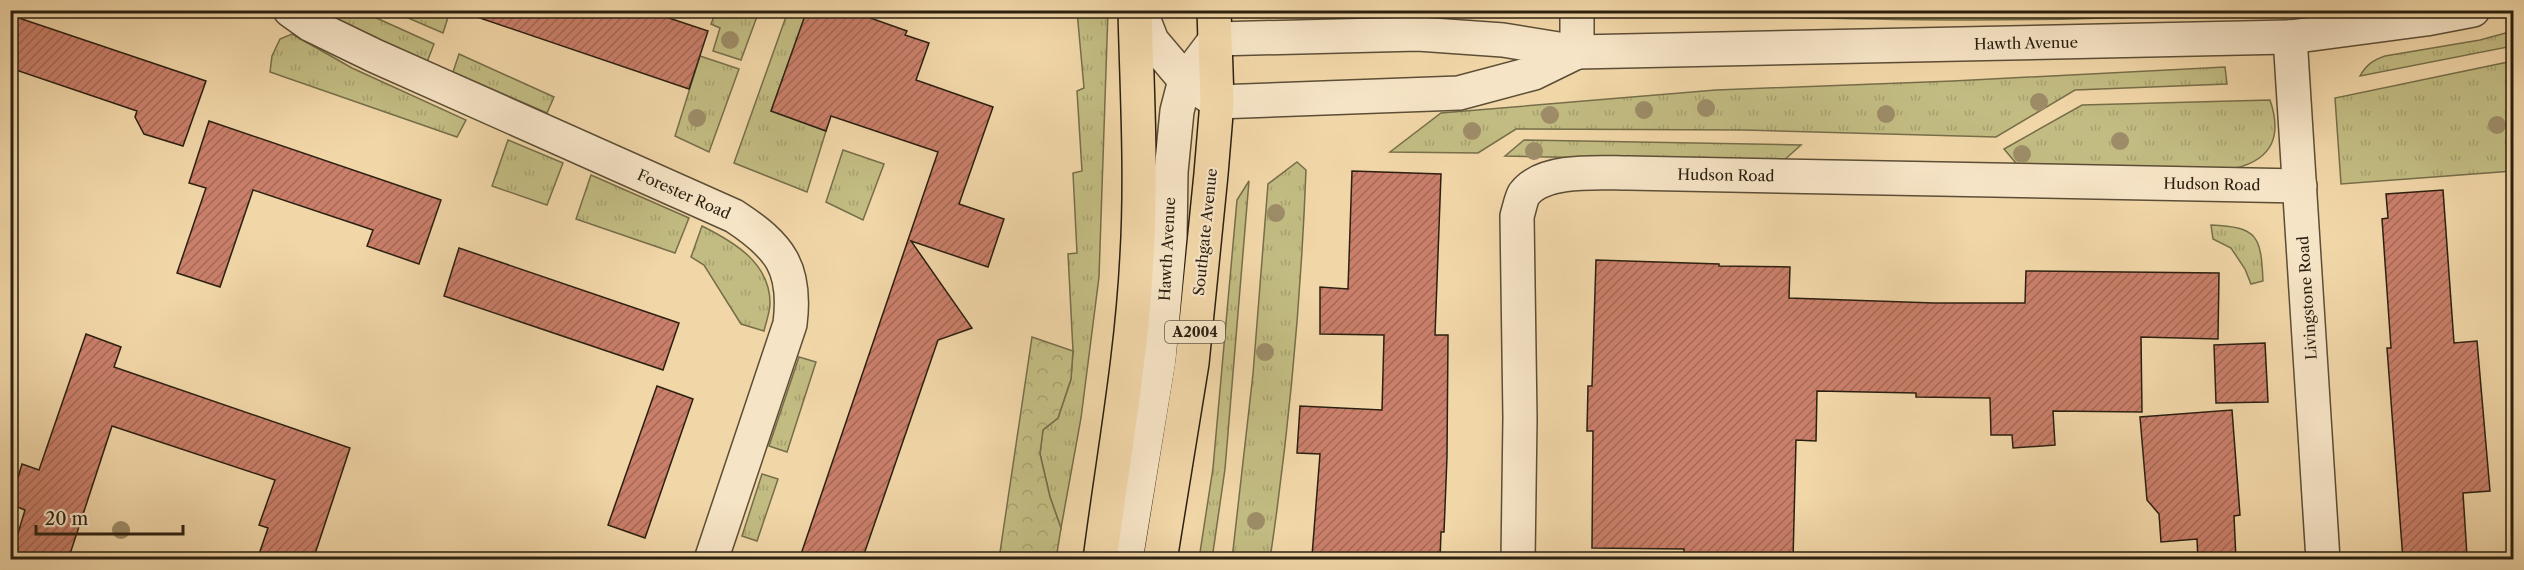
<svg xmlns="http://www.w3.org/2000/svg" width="2524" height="570" viewBox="0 0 2524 570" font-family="'Libre Caslon Text',serif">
<defs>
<pattern id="grass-tufts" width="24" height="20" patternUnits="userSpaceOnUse" patternTransform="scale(1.5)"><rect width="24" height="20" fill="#c2bc82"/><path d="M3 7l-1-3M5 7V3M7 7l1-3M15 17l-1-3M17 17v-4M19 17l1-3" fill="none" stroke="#a7a16f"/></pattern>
<pattern id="forest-crowns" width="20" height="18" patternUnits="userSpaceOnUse" patternTransform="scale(1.5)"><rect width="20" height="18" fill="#c2bc82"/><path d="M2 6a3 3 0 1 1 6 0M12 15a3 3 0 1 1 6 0" fill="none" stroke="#a7a16f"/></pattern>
<pattern id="building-hatch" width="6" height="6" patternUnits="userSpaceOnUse" patternTransform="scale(1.5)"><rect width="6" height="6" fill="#ca7f6a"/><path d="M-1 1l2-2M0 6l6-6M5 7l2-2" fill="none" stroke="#a46856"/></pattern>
</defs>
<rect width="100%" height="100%" fill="#f1d6a7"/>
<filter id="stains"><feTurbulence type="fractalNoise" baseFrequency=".00333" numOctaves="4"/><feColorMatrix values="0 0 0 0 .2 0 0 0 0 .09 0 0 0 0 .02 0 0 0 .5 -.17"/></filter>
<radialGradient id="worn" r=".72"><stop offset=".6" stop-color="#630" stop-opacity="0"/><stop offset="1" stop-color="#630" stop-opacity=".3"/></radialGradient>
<g fill="url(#grass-tufts)" stroke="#766e4a" stroke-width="1.5">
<polygon points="322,11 361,11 434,44 427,62 346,25"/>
<polygon points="392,11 450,11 443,33"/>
<polygon points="716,11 759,11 741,60 713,51 720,28 711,24"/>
<polygon points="788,11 807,11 771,111 826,131 807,192 734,163"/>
<polygon points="1077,11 1108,11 1099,277 1081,418 1061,528 1050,497 1040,454 1043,430 1058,418 1071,379 1073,351 1068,254 1077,253 1073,173 1082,171 1077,91 1084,88"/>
<path d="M1627,11V10L2242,11C2040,26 1836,19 1633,13Z"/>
<path d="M2513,31V46L2360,76C2366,65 2373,60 2385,56L2480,40Z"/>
<polygon points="292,34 352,68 466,120 457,137 270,72 272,56 280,39"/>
<polygon points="459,54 554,97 547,113 453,72"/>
<polygon points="700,56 739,69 709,152 675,136"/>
<polygon points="2513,61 2513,171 2341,184 2335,98"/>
<polygon points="2225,67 2227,84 2075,90 1996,137 1744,130 1516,129 1478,153 1390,152 1441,113 1716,90 1953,81"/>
<path d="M2270,100C2282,135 2273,159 2236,168H2020L2004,149L2082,105Z"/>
<polygon points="508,140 563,163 547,205 492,186"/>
<polygon points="1524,140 1801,145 1782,162 1505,156"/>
<polygon points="843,150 884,164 863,220 826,202"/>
<path d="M1297,162L1306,170C1301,300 1289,431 1270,559H1232L1253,374L1268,184Z"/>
<polygon points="591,175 689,218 675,253 576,219"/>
<polygon points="1249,181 1225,469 1212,559 1199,559 1213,468 1237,200"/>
<path d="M2211,225C2258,227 2261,236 2263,281L2251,284L2245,269L2231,248L2213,239Z"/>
<path d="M702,226C734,242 770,263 770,303C770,312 766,322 764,331L741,324L704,265L691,257Z"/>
<polygon points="799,357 816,362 787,452 769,446"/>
<polygon points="762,474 778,479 757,541 742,536"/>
</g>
<polygon fill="url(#forest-crowns)" stroke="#766e4a" stroke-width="1.5" points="1032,337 1073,351 1071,379 1058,418 1043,430 1040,454 1050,497 1061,528 1056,559 999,559"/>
<g fill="url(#building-hatch)" stroke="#2b2011" stroke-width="1.5">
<polygon points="478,10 645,10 708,31 689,89 477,17"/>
<polygon points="807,10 848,10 907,31 905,35 929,43 916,80 993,107 959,204 1004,219 988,267 911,241 972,328 938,340 862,560 799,560 938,152 831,116 826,131 771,111"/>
<polygon points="10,15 206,81 183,146 144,134 135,117 137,111 10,68"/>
<polygon points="209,121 441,200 419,264 367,246 373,230 253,190 220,287 177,273 206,188 189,183"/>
<polygon points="1352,171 1441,174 1435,335 1448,335 1447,457 1444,532 1441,532 1440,560 1361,560 1312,556 1320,454 1297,453 1300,406 1382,410 1384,335 1320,334 1320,287 1348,289"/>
<polygon points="2443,190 2454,343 2477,341 2490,491 2463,493 2467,556 2403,560 2387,348 2391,348 2382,219 2388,218 2386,194"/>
<polygon points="459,248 679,323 663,370 444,296"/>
<polygon points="1596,260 1719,264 1719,266 1790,267 1789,298 1934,303 2025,303 2026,271 2219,273 2218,339 2141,337 2142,412 2053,411 2055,445 2013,448 2012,435 1991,435 1990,398 1916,397 1916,393 1817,391 1816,441 1796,440 1793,560 1749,560 1749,556 1684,559 1684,549 1592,548 1593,431 1587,431 1588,386 1592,386"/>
<polygon points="86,334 121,347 114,367 350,448 313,560 257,560 268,528 259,525 275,480 112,426 68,560 10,560 25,510 10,504 22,464 39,470"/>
<polygon points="2265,343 2268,402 2216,403 2214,345"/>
<polygon points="657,386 693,399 645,538 608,525"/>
<polygon points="2232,410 2240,515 2234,516 2236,560 2198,560 2197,539 2161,542 2159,514 2147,500 2140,417"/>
</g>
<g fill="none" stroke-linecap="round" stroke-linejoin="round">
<defs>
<g id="minor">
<path d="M290,10L311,25L375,56L734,216C780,246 797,268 790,324L711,560"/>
<polyline points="2290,37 2323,560"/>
<polyline points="1577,52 1577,10"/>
<path d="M1518,560L1520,418L1517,216C1519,210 1521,199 1524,194C1543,168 1600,173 1628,173L2300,186"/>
</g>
<g id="tertiary">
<polyline points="1140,10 1152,41 1185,80 1217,102 1459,93 1534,73 1577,52"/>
<polyline points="1126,560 1159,360 1170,237 1171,172 1177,111 1185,80 1216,39 1418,34 1503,40 1577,52 2290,37 2426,19 2473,10"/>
</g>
<g id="primary">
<path d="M1100,560C1113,459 1132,358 1137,257C1142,175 1137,92 1135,10"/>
<polyline points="1160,560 1192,363 1211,174 1217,102 1214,10"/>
</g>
</defs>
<use href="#minor" stroke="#5c4e36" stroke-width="36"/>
<use href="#tertiary" stroke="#5c4e36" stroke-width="36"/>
<use href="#primary" stroke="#2b2011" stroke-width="36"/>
<use href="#minor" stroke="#f6e4c6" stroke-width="33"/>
<use href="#tertiary" stroke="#f6e4c6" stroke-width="33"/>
<use href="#primary" stroke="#f1d6a7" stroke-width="33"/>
</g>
<g fill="#9d8c67">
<circle cx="730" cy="40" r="9"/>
<circle cx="2039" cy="102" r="9"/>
<circle cx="1706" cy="108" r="9"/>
<circle cx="1644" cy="110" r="9"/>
<circle cx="1886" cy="114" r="9"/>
<circle cx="1550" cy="115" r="9"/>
<circle cx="697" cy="118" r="9"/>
<circle cx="2497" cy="125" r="9"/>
<circle cx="1472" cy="131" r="9"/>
<circle cx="2120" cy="141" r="9"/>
<circle cx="1534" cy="151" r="9"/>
<circle cx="2022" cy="154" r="9"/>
<circle cx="1276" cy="213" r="9"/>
<circle cx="1265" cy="352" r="9"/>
<circle cx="1256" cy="521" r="9"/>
<circle cx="121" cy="530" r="9"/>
</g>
<g text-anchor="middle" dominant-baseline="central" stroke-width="4.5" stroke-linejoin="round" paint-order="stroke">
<rect fill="#f6e4c6" stroke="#685b47" stroke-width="1.5" x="1165" y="321" width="60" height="22" rx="4.5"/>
<g font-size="14" font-weight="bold" fill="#2b2011">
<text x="1195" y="332">A2004</text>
</g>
<g font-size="15" fill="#2b2011" stroke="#f6e4c6">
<text transform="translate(2026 43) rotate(-1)">Hawth Avenue</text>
<text transform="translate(1726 175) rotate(1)">Hudson Road</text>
<text transform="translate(2212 184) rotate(1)">Hudson Road</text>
<text transform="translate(684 194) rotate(24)">Forester Road</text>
<text transform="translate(1205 232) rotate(-84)">Southgate Avenue</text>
<text transform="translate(1167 249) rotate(-87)">Hawth Avenue</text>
<text transform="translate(2307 298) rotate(-94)">Livingstone Road</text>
</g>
</g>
<rect width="2524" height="570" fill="none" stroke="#f1d6a7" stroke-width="36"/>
<rect x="12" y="12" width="2500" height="546" fill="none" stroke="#2b2011" stroke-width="3"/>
<rect x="18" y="18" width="2488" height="534" fill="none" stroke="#2b2011" stroke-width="1.5"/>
<path d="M36 525v9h147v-9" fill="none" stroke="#2b2011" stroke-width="3"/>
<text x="45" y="525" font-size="18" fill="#2b2011" stroke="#f6e4c6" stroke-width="4.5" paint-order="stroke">20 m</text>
<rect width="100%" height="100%" filter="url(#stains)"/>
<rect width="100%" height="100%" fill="url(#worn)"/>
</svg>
